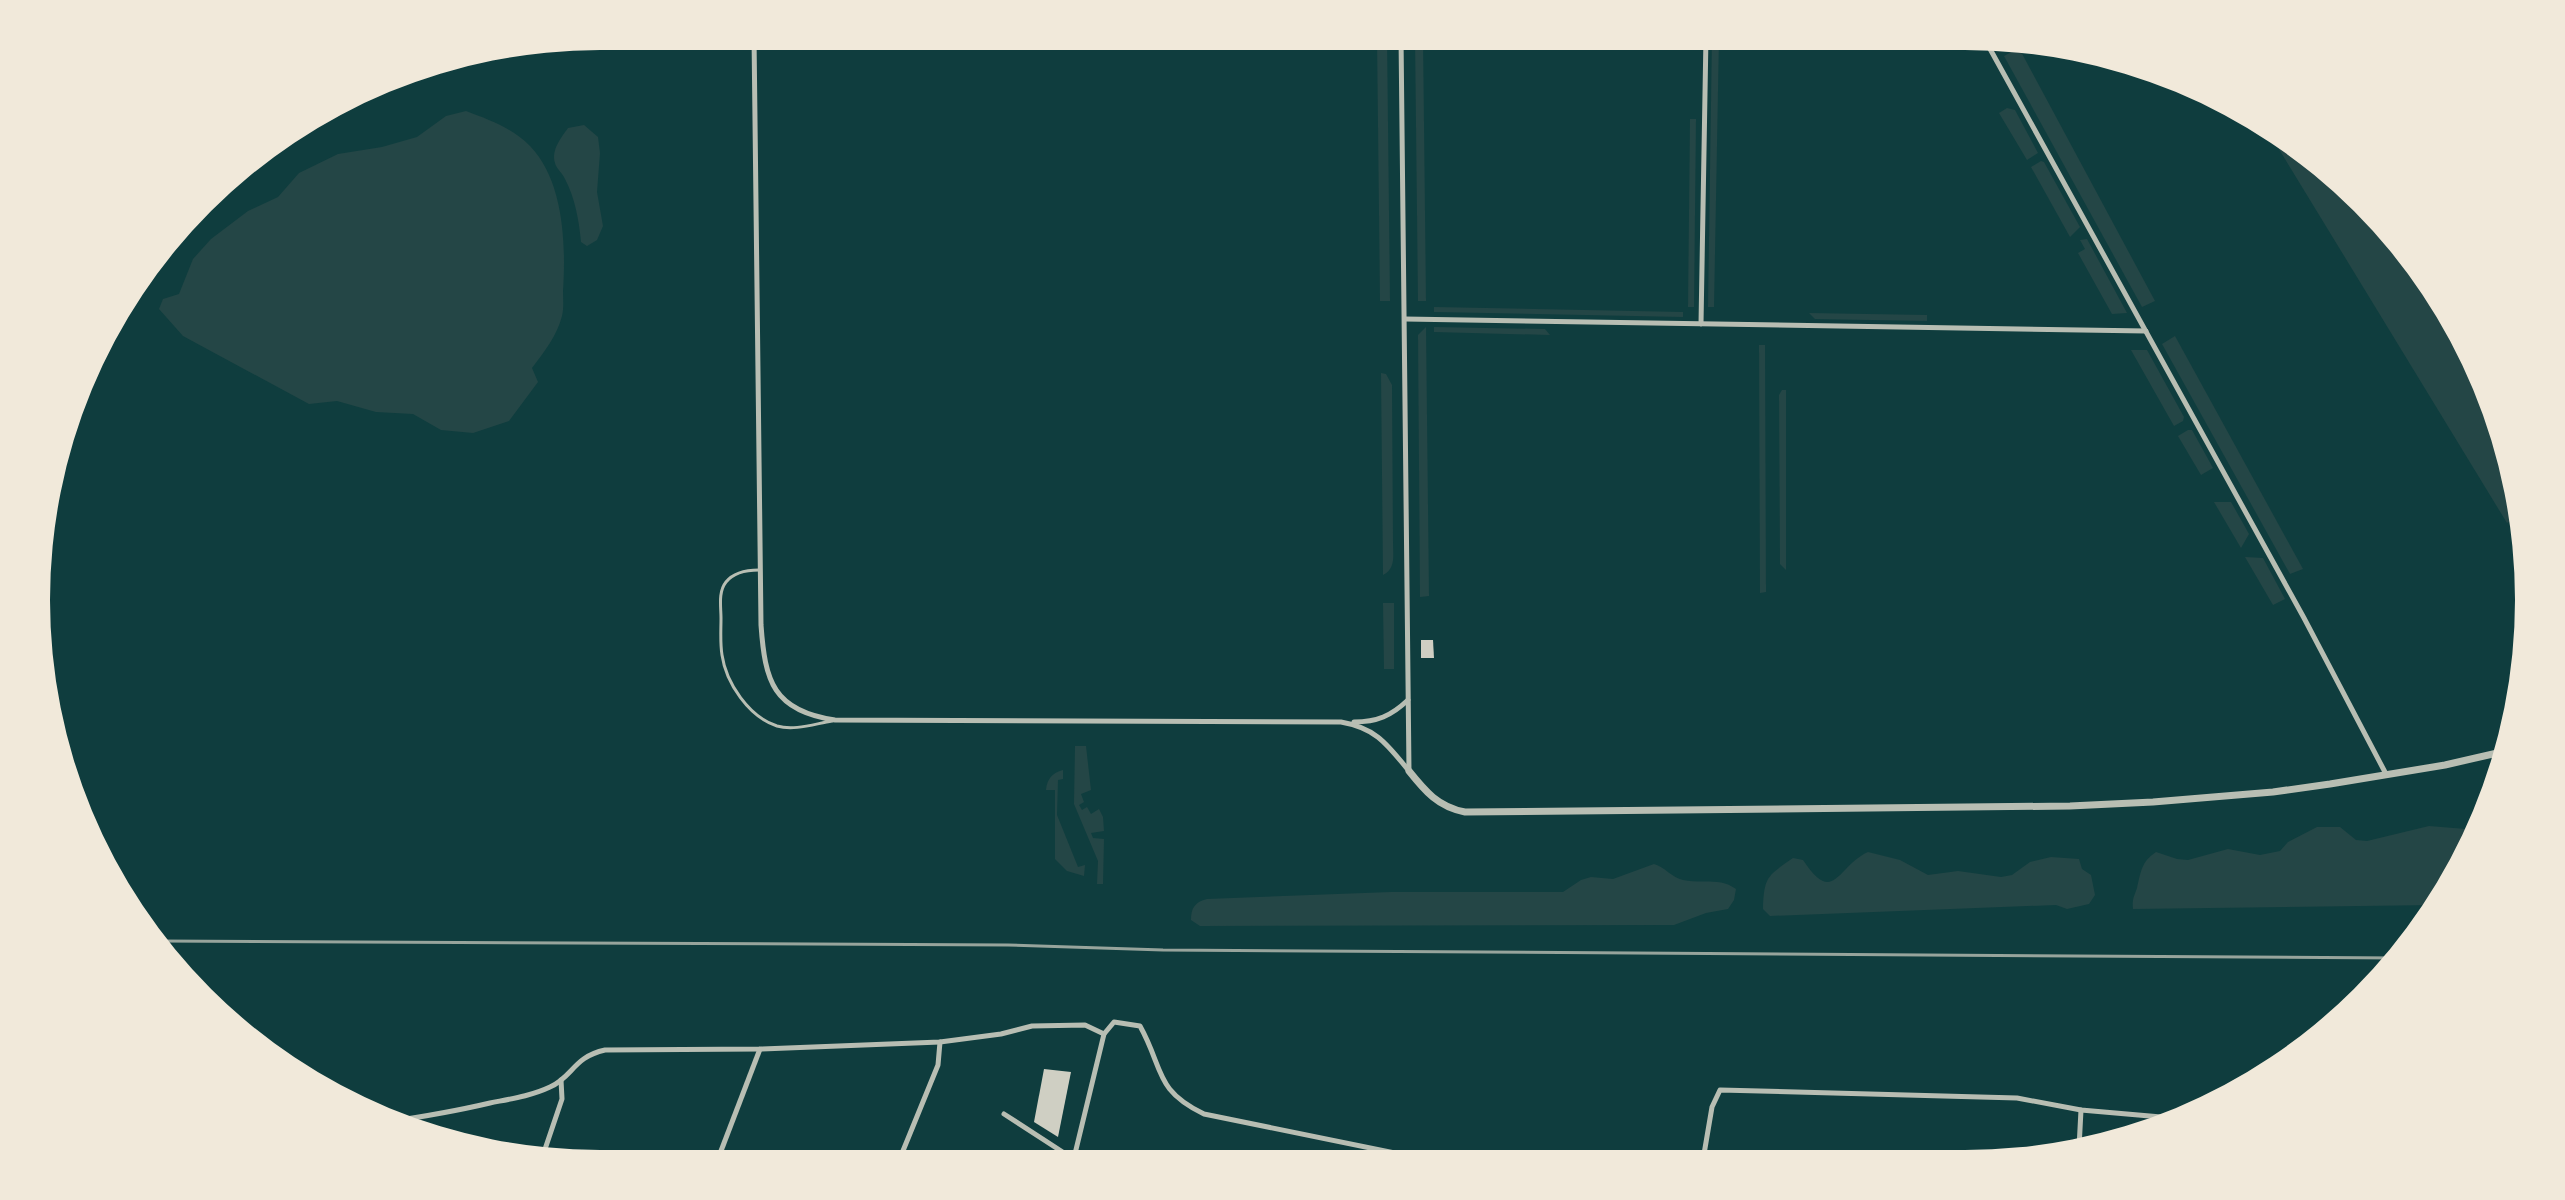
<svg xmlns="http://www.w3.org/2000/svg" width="2565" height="1200" viewBox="0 0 2565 1200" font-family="Barlow,sans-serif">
<rect width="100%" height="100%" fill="#0f3d3e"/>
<g fill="#244646">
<polygon points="818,36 988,36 988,44 822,40"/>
<polygon points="1377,36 1387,36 1390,301 1380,301"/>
<polygon points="1415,36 1423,36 1426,301 1418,301"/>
<polygon points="1712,36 1719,36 1714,307 1708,307"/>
<polygon points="2019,48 2155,301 2142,307 2004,56"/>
<polygon points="2007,108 2015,110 2038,153 2027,160 1999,113"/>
<path d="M466,111C490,120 512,128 530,146C564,181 566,245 563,291C563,299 564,308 562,316C557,336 544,352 532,368L538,382L509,421L473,433L441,430L413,414L376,412L337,401L309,404L183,336L159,309L163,299L179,294L193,259L211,239L248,211L278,197L299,173L338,154L382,147L417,137L446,116Z"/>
<polygon points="1690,119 1696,119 1694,307 1688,307"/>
<polygon points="2263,123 2278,131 2363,201 2434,286 2486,384 2518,490 2521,515 2507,523"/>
<path d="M584,125L598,137L600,153L597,192L603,226L597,240L587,246L581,242C579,220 575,198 565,179C563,174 556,168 555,163C551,150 561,138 568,128Z"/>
<polygon points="2041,161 2044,162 2080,227 2070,237 2031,167"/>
<polygon points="2087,239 2127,313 2112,314 2078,253 2085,249 2080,240"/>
<polygon points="1434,307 1683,312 1683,317 1434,312"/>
<polygon points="1809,313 1927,315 1927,321 1815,319"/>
<polygon points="1426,327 1429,596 1420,597 1418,335"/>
<polygon points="1434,327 1545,329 1550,335 1434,332"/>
<polygon points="2175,336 2303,569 2290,574 2162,344"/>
<polygon points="1759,345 1765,345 1766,592 1760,593"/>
<polygon points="2131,350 2147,350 2184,417 2183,421 2174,426"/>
<path d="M1381,373L1386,374L1392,385L1393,542C1393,555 1396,569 1383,575Z"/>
<polygon points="1782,390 1786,390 1786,570 1780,564 1779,395"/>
<polygon points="2188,430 2192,430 2213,468 2201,475 2178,436"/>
<polygon points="2214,502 2231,502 2249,534 2241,548"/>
<polygon points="2245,557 2263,558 2285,599 2273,605"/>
<polygon points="1383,603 1394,603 1394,669 1384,669"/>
<polygon points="1075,746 1086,746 1091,790 1081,794 1084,802 1079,805 1082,810 1087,807 1091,814 1099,809 1103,817 1104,831 1091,833 1093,838 1104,839 1103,884 1097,884 1098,861 1074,804"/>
<path d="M1063,770V779L1058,780L1057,815L1078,867L1085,865L1084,876L1067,871L1055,859V790H1046C1047,779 1052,773 1063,770Z"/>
<path d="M2429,826L2478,830L2435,905L2133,909C2132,899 2134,897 2137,888C2141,872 2141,862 2156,852L2177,859L2188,860L2228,849L2260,855L2280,851L2288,842L2317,827H2340L2356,840L2367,841Z"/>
<path d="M1868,852L1900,860L1928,875L1958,871L2001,877L2012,875L2030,862L2051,857L2079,859L2082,869L2091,875L2095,895L2089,904L2067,909L2056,905L1770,916L1763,909C1764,877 1767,876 1793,858L1803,860C1834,907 1837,866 1868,852Z"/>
<path d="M1654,864C1665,867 1672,878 1683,880C1702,884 1720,877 1736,889L1734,900L1728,909L1706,913L1674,925L1200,926L1191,920C1191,908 1195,902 1207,899L1391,892H1563L1581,880L1591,877L1613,879Z"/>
</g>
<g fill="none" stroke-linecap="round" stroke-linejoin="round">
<polyline stroke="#0a2a2b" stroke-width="3" points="2341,182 2341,189 2352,191"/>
</g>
<g fill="#cfcfc3">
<polygon points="1421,640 1433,640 1434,658 1421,658"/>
<polygon points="1044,1069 1071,1072 1058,1137 1034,1122"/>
</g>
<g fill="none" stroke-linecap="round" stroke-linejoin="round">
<path stroke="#b8beb3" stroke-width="3" d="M759,570C747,570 734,572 726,582C718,592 721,607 721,618C721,630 720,643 722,655C726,683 749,717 777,726C794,731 814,724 832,721"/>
<g stroke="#b8beb3" stroke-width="5">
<path d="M754,36L761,625C765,681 773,711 835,720L1341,722C1376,728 1387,744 1409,771"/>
<polyline points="1401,36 1409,771"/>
<polyline points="1984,38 2304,618 2386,774"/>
<polyline points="1405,319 2146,331"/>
<polyline points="1701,324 1706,36"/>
<path d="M1354,722C1377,722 1391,716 1408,700"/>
<polyline points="1004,1114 1078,1162"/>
<path d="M387,1122C421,1117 456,1111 490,1103C510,1099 531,1096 550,1087C573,1077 573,1057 605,1050L761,1049L940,1042L1001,1034L1032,1026L1085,1025L1104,1034"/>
<polyline points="2079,1148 2081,1110"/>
<polyline points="542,1158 562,1099 561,1080"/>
<polyline points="1703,1160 1712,1107 1720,1090 2017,1098 2081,1110 2184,1119"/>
<path d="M1073,1162L1104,1034L1114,1022L1140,1026C1164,1069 1154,1090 1204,1114L1434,1161"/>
<polyline points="898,1163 938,1065 940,1042"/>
<polyline points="716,1164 760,1049"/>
</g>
<path stroke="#b8beb3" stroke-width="7" d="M1409,771C1425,791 1438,807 1465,812L2070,806L2153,802L2273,792L2330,784L2445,765L2506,751"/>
<polyline stroke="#97a49c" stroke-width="3" points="160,941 1008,945 1163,950 2398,958"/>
</g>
<path d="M0 0H2565V1200H0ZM600 50H1965A550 550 0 0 1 2515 600V600A550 550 0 0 1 1965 1150H600A550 550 0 0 1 50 600V600A550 550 0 0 1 600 50Z" fill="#f1e9da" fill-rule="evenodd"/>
</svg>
